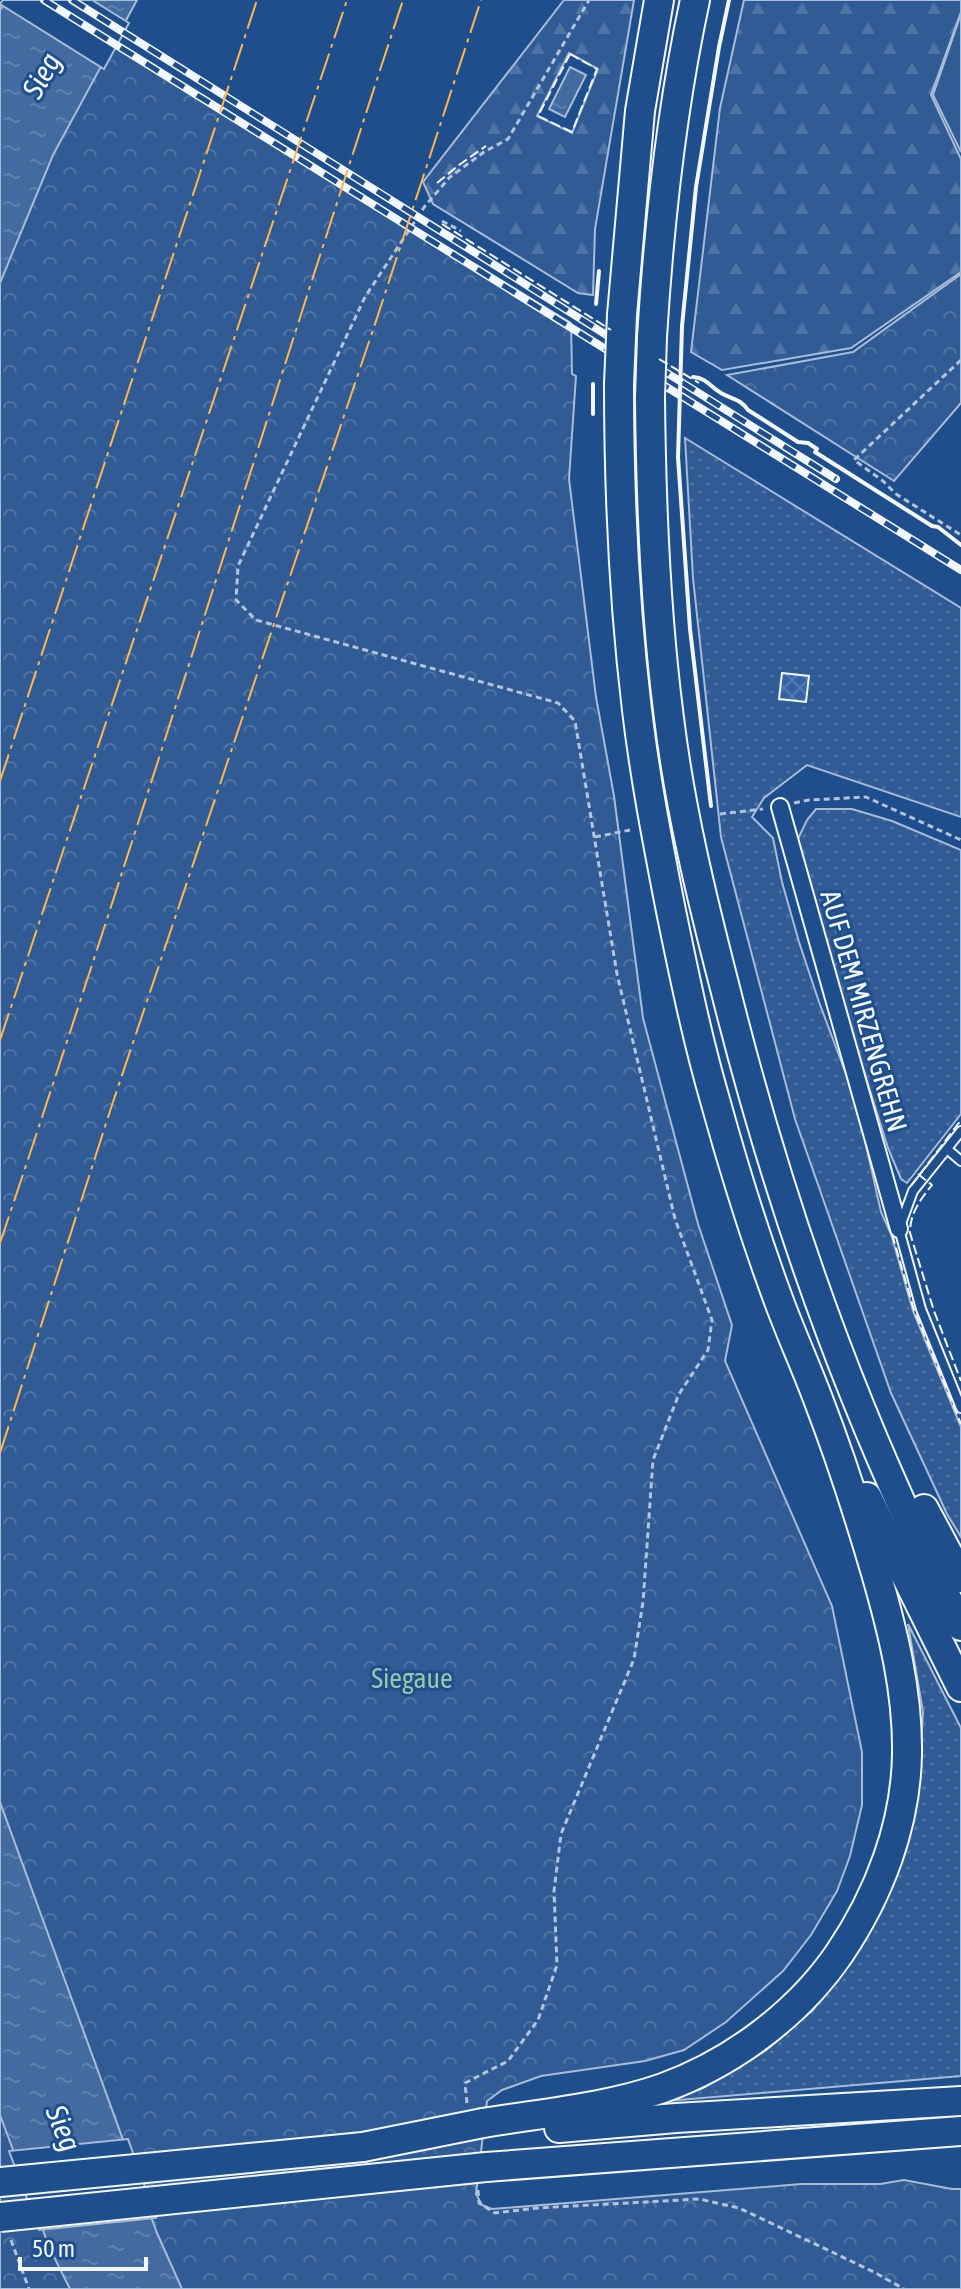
<svg xmlns="http://www.w3.org/2000/svg" width="961" height="2289" viewBox="0 0 961 2289" font-family="'Asap Condensed',sans-serif">
<defs>
<pattern id="grass-dots" width="8" height="8" patternUnits="userSpaceOnUse" patternTransform="scale(2)"><rect width="8" height="8" fill="#305b95"/><path d="M2 2h.1M6 6h.1" fill="none" stroke="#4e73a5" stroke-width="1.8" stroke-linecap="round"/></pattern>
<pattern id="forest-firs" width="22" height="20" patternUnits="userSpaceOnUse" patternTransform="scale(2)"><rect width="22" height="20" fill="#305b95"/><path d="M5 1l3.5 6h-7zM16 11l3.5 6h-7z" fill="#4e73a5"/></pattern>
<pattern id="park-crowns" width="20" height="18" patternUnits="userSpaceOnUse" patternTransform="scale(2)"><rect width="20" height="18" fill="#305b95"/><path d="M2 6a3 3 0 1 1 6 0M12 15a3 3 0 1 1 6 0" fill="none" stroke="#4e73a5"/></pattern>
<pattern id="water-ripples" width="26" height="14" patternUnits="userSpaceOnUse" patternTransform="scale(2)"><rect width="26" height="14" fill="#446ba0"/><path d="M2 4q2-2 4 0t4 0M15 11q2-2 4 0t4 0" fill="none" stroke="#5f81ae"/></pattern>
<pattern id="building-cross-hatch" width="8" height="8" patternUnits="userSpaceOnUse" patternTransform="scale(2)"><rect width="8" height="8" fill="#3563a3"/><path d="M0 0l8 8M0 8l8-8" fill="none" stroke="#537ab1"/></pattern>
</defs>
<rect width="100%" height="100%" fill="#1f4e8c"/>
<g fill="url(#grass-dots)" stroke="#a8bbd7" stroke-width="2">
<polygon points="685,438 961,608 961,817 807,765 764,798 752,817 773,838 782,882 799,942 819,1002 846,1074 864,1136 881,1212 891,1234 913,1311 961,1427 961,1537 947,1514 891,1393 795,1119 721,837 693,578"/>
<polygon points="816,809 852,809 892,821 961,850 961,1114 907,1183 901,1179 888,1148 839,992 824,932 796,843 807,820"/>
<polygon points="908,1624 961,1728 961,2076 667,2101 703,2088 765,2051 813,2010 842,1973 874,1924 905,1854 918,1795 923,1712"/>
</g>
<g fill="url(#forest-firs)" stroke="#a8bbd7" stroke-width="2" fill-rule="evenodd">
<path d="M564,0H634L595,229L593,295L578,293L433,204L423,182ZM569,53L598,69L572,133L537,116Z"/>
<polygon points="744,0 961,0 961,12 931,95 961,159 961,272 851,348 722,370 691,352 720,108"/>
</g>
<g fill="url(#park-crowns)" stroke="#a8bbd7" stroke-width="2">
<polygon points="5,0 43,0 571,323 572,374 576,376 569,479 596,697 614,796 643,1018 698,1224 732,1325 725,1361 832,1606 862,1752 862,1805 850,1856 837,1891 811,1935 783,1971 726,2022 684,2050 645,2061 541,2076 502,2090 487,2101 476,2194 482,2205 492,2209 801,2184 880,2184 904,2180 952,2189 961,2189 961,2289 0,2289 0,6"/>
<polygon points="961,274 961,403 894,481 727,375 853,352"/>
</g>
<polygon fill="#305b95" stroke="#a8bbd7" stroke-width="2" points="961,14 961,152 933,95"/>
<g fill="url(#water-ripples)" stroke="#a8bbd7" stroke-width="2">
<polygon points="8,0 137,0 53,155 0,283 0,10"/>
<polygon points="570,67 586,75 565,117 549,109"/>
<polygon points="0,1802 157,2233 182,2289 70,2289 50,2249 0,2115"/>
</g>
<g fill="#1f4e8c" stroke="#a8bbd7" stroke-width="2">
<polygon points="3,0 92,0 129,23 104,69 0,4"/>
<polygon points="128,2139 156,2218 39,2230 9,2151"/>
</g>
<polygon fill="url(#building-cross-hatch)" stroke="#f2f6ff" stroke-width="2" points="782,673 809,676 806,702 779,699"/>
<g fill="none" stroke-linecap="round" stroke-linejoin="round">
<defs>
<g id="service">
<polyline points="961,1131 913,1191 899,1229 921,1309 961,1408"/>
<polyline points="947,1149 961,1161"/>
</g>
<polyline id="minor" points="780,807 899,1229"/>
<g id="motorway">
<polyline points="622,315 640,111 659,0"/>
<path d="M652,337C659,224 671,111 695,0"/>
<path d="M650,397C651,504 655,611 669,718C680,809 702,899 725,988C780,1209 856,1425 961,1626"/>
<polyline points="867,1497 961,1687"/>
<polyline points="924,1509 961,1578"/>
<path d="M483,2123C543,2113 606,2108 663,2088C732,2063 798,2014 839,1954C879,1895 906,1825 907,1754C908,1692 893,1632 876,1573C859,1515 840,1456 818,1399C806,1367 792,1336 780,1304C755,1237 734,1169 715,1100C697,1038 684,974 671,911C658,844 645,778 637,710C624,602 619,493 619,384"/>
<polyline points="559,2128 676,2118 961,2101"/>
<polyline points="486,2167 961,2131"/>
<polyline points="0,2182 363,2147"/>
</g>
</defs>
<use href="#service" stroke="#f2f6ff" stroke-width="12"/>
<use href="#minor" stroke="#f2f6ff" stroke-width="20"/>
<use href="#motorway" stroke="#f2f6ff" stroke-width="32"/>
<g stroke="#b3c4dc" stroke-width="3" stroke-dasharray="6 4" stroke-linecap="butt">
<polyline points="442,221 461,231"/>
<polyline points="961,360 854,460 883,481 896,494 961,535"/>
<polyline points="794,803 809,800 866,797 961,840"/>
<polyline points="720,814 763,809"/>
<polyline points="595,837 630,830"/>
<polyline points="467,2103 465,2083 508,2061 538,2020 557,1965 554,1891 561,1834 634,1659 643,1602 653,1460 679,1394 708,1350 712,1320 675,1219 617,974 575,721 558,703 256,620 236,600 238,566 365,297 425,206 450,177 484,152 508,139 589,0"/>
<polyline points="478,2190 479,2203 495,2213 537,2208 699,2199 739,2208 874,2272 904,2289"/>
<polyline points="11,2240 29,2289"/>
</g>
<use href="#service" stroke="#1f4e8c" stroke-width="8"/>
<use href="#minor" stroke="#1f4e8c" stroke-width="16"/>
<use href="#motorway" stroke="#1f4e8c" stroke-width="28"/>
<defs>
<g id="rail">
<polyline points="44,0 961,570"/>
<polyline points="72,0 836,479"/>
</g>
</defs>
<use href="#rail" stroke="#f2f6ff" stroke-width="8"/>
<use href="#rail" stroke="#1f4e8c" stroke-width="5" stroke-dasharray="15" stroke-linecap="butt"/>
<defs>
<g id="motorway-bridge">
<polyline points="619,384 622,315"/>
<polyline points="650,397 652,337"/>
<polyline points="363,2147 483,2123"/>
<polyline points="0,2217 486,2167"/>
</g>
</defs>
<use href="#motorway-bridge" stroke="#f2f6ff" stroke-width="32" stroke-linecap="butt"/>
<use href="#motorway-bridge" stroke="#1f4e8c" stroke-width="28"/>
<g stroke="#f2f6ff" stroke-width="2" stroke-dasharray="10 4" stroke-linecap="butt">
<polygon points="570,54 597,69 572,132 538,116"/>
<polyline points="437,183 459,165 486,146"/>
<polyline points="442,224 611,330"/>
<polyline points="659,359 699,383"/>
<path d="M918,1174L932,1185C920,1200 910,1213 910,1233L934,1311L961,1381"/>
<polyline points="911,1186 961,1120"/>
<polyline points="892,1234 914,1310 961,1424"/>
</g>
<g stroke="#f2f6ff" stroke-width="4">
<polyline points="596,304 599,271"/>
<path d="M693,377C707,378 710,387 721,393C731,399 741,399 748,410L798,442L808,443L817,449L815,452L932,526L938,527L961,545"/>
<polyline points="593,384 593,414"/>
<polyline points="711,806 690,629 678,457 682,326 696,187 719,47 729,0"/>
</g>
<g stroke="#ffb74d" stroke-width="2" stroke-dasharray="28 6 4 6" stroke-linecap="butt">
<polyline points="0,781 257,0"/>
<polyline points="0,1040 347,0"/>
<path d="M0,1243C139,830 267,414 403,0"/>
<polyline points="0,1453 112,1105 378,315 481,0"/>
</g>
</g>
<g text-anchor="middle" dominant-baseline="central" stroke-width="6" stroke-linejoin="round" paint-order="stroke">
<g font-size="28" fill="#f2f6ff" stroke="#1f4e8c">
<text transform="translate(864 1011) rotate(74)">AUF DEM MIRZENGREHN</text>
</g>
<g font-size="28" fill="#97c8a6" stroke="#1f4e8c">
<text x="412" y="1678">Siegaue</text>
</g>
<g font-size="30" font-style="italic" fill="#f2f6ff" stroke="#1f4e8c">
<text transform="translate(41 75) rotate(-61)">Sieg</text>
<text transform="translate(64 2128) rotate(68)">Sieg</text>
</g>
</g>
<path d="M20 2257v12h126v-12" fill="none" stroke="#f2f6ff" stroke-width="4"/>
<text x="32" y="2257" font-size="24" fill="#f2f6ff" stroke="#1f4e8c" stroke-width="6" paint-order="stroke">50 m</text>
</svg>
